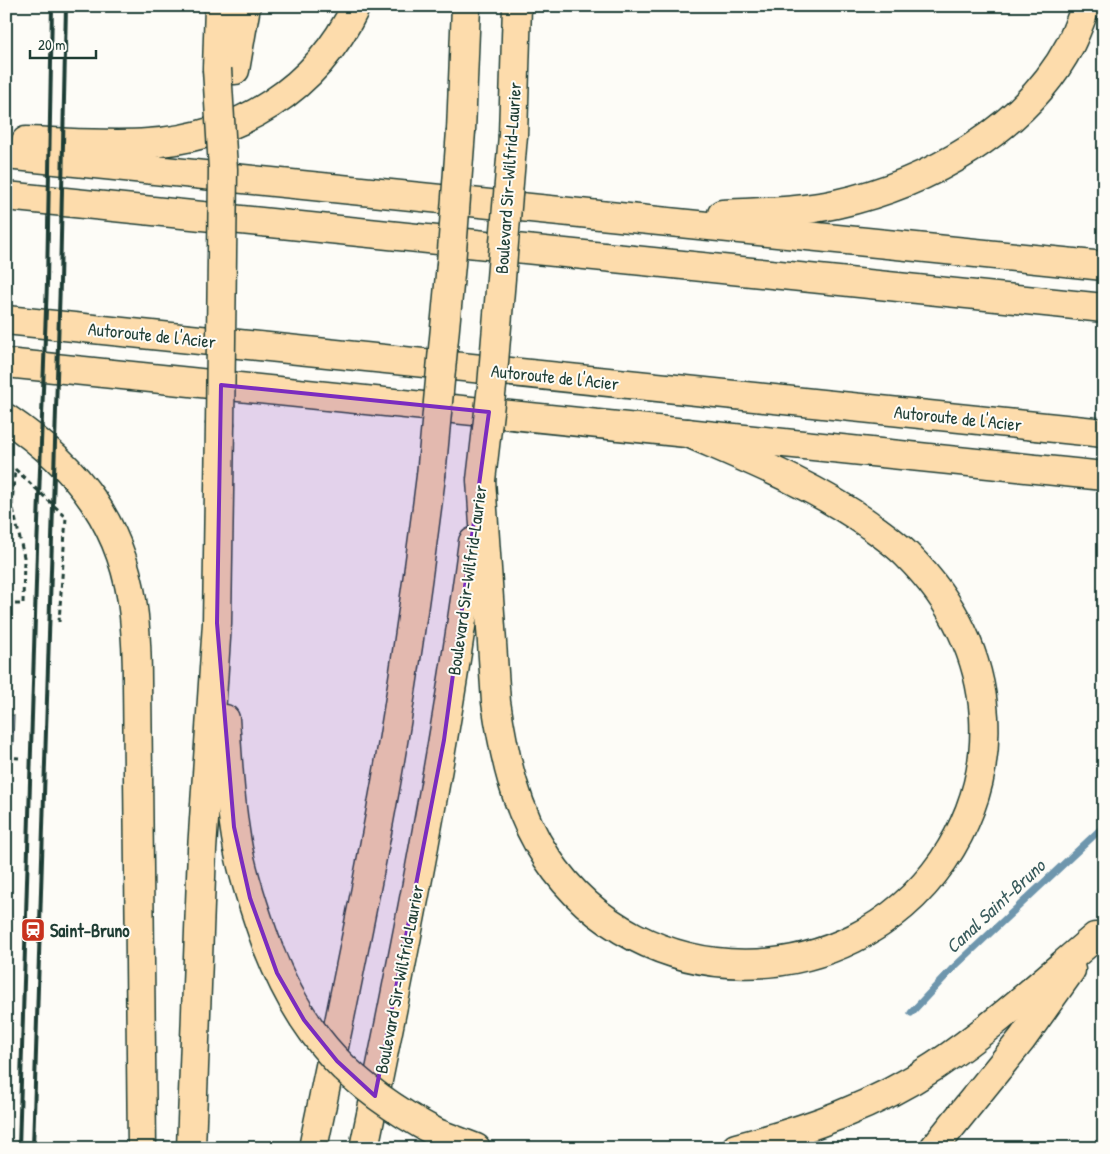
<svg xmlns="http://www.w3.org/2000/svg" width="1110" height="1154" viewBox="0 0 1110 1154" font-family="'Patrick Hand',sans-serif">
<rect width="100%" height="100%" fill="#fdfcf7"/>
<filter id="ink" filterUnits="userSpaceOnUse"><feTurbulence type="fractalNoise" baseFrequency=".02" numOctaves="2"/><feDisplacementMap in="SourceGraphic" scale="10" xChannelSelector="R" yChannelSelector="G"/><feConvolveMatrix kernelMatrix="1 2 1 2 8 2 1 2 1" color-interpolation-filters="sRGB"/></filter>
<g filter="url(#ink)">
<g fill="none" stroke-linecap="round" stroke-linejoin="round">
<polyline stroke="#6e96ad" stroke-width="7" points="911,1013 953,968 1104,826"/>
</g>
<polygon fill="#c5bbec" stroke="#1f3d34" points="6,715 14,715 13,745 6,745"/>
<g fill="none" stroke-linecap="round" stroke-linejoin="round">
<defs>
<g id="motorway">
<polyline points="217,69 219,6"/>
<polyline points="235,70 246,6"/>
<polyline points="461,131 466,6"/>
<polyline points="513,135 517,6"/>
<path d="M26,141C67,142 108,146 148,143C239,137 316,90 356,6"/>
<polyline points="6,155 1104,266"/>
<polyline points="6,196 1104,308"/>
<path d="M722,214C760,212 799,212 836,204C927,184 1025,130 1070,45C1076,33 1081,19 1086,6"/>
<polyline points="6,320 1104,433"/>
<polyline points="6,363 1104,476"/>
<path d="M6,418C79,467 125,527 134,616C136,637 137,659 137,681L142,1148"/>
<path d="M481,480L496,702C504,756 516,812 547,858C640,998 847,999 943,861C972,818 987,769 984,717C980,653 951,599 907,555C895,543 882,534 868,524C813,485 750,460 688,433"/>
<path d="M225,719C228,762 230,806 238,849C245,883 256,915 268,948"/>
<polyline points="437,1133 476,1148"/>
<polyline points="191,1148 202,850 217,623 220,425"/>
<path d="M313,1148C338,1027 364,905 386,783C404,681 418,579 431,476"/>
<path d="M364,1148C406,946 446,745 473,542"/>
<path d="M736,1148C806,1130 875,1106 935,1066C992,1028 1043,981 1095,937"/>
<polyline points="934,1148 1022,1039 1071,970"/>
</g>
</defs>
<use href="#motorway" stroke="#1f3d34" stroke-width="31"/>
<g stroke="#1f3d34" stroke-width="3" stroke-dasharray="5 4" stroke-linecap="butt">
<polyline points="15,469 66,517 59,622"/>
<polyline points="6,604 23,604 24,557 12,504 15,469"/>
<polyline points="6,757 19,758"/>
<polyline points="6,1101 8,1101"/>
</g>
<use href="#motorway" stroke="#fddcac" stroke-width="28"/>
<g stroke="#1f3d34" stroke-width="4">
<polyline points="19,1148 37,550 47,283 52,6"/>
<polyline points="33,1148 60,282 66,6"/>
</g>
<defs>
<g id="motorway-bridge">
<polyline points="217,69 223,169 220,425"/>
<polyline points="431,476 451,264 461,131"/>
<polyline points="481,480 492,386 513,135"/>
<path d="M268,948C303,1038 352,1088 437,1133"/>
</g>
</defs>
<use href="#motorway-bridge" stroke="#1f3d34" stroke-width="31" stroke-linecap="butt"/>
<use href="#motorway-bridge" stroke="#fddcac" stroke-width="28"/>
</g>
</g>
<path fill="#7b2cbf" fill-opacity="0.2" stroke="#7b2cbf" stroke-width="4" stroke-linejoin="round" d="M221,385L489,412L444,740L375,1096L337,1061L304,1020L277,973L250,898L234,827L217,623Z"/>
<defs>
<symbol id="station-square" viewBox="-11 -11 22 22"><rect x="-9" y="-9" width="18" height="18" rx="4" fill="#c8321e" stroke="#fdfcf7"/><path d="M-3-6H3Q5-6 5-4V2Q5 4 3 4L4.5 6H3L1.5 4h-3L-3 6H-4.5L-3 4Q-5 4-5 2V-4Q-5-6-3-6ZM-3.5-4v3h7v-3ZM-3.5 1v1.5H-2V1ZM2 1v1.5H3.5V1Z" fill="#fff"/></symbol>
</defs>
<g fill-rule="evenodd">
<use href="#station-square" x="19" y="916" width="28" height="28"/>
</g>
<g text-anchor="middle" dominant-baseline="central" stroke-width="4" stroke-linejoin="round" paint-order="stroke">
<g font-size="18" fill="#1f3d34" stroke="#fdfcf7">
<text transform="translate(508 178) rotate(-86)">Boulevard Sir-Wilfrid-Laurier</text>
<text transform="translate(152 335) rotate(6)">Autoroute de l'Acier</text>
<text transform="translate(555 377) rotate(6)">Autoroute de l'Acier</text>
<text transform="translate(958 418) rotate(6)">Autoroute de l'Acier</text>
<text transform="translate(467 580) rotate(-82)">Boulevard Sir-Wilfrid-Laurier</text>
<text transform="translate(399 979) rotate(-79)">Boulevard Sir-Wilfrid-Laurier</text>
</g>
<g font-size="18" font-weight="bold" fill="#1f3d34" stroke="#fdfcf7" text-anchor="start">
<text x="50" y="930">Saint-Bruno</text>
</g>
<g font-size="19" font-style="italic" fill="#395b5c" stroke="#fdfcf7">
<text transform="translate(995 906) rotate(-43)">Canal Saint-Bruno</text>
</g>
</g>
<rect width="1110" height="1154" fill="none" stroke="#fdfcf7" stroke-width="25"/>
<rect x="12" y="12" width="1085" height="1129" fill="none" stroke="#1f3d34" stroke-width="2" filter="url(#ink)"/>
<path d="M30 50v8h66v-8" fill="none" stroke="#1f3d34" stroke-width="2.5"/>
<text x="38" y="50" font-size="15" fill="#1f3d34" stroke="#fdfcf7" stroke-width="4" paint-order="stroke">20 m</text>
</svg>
